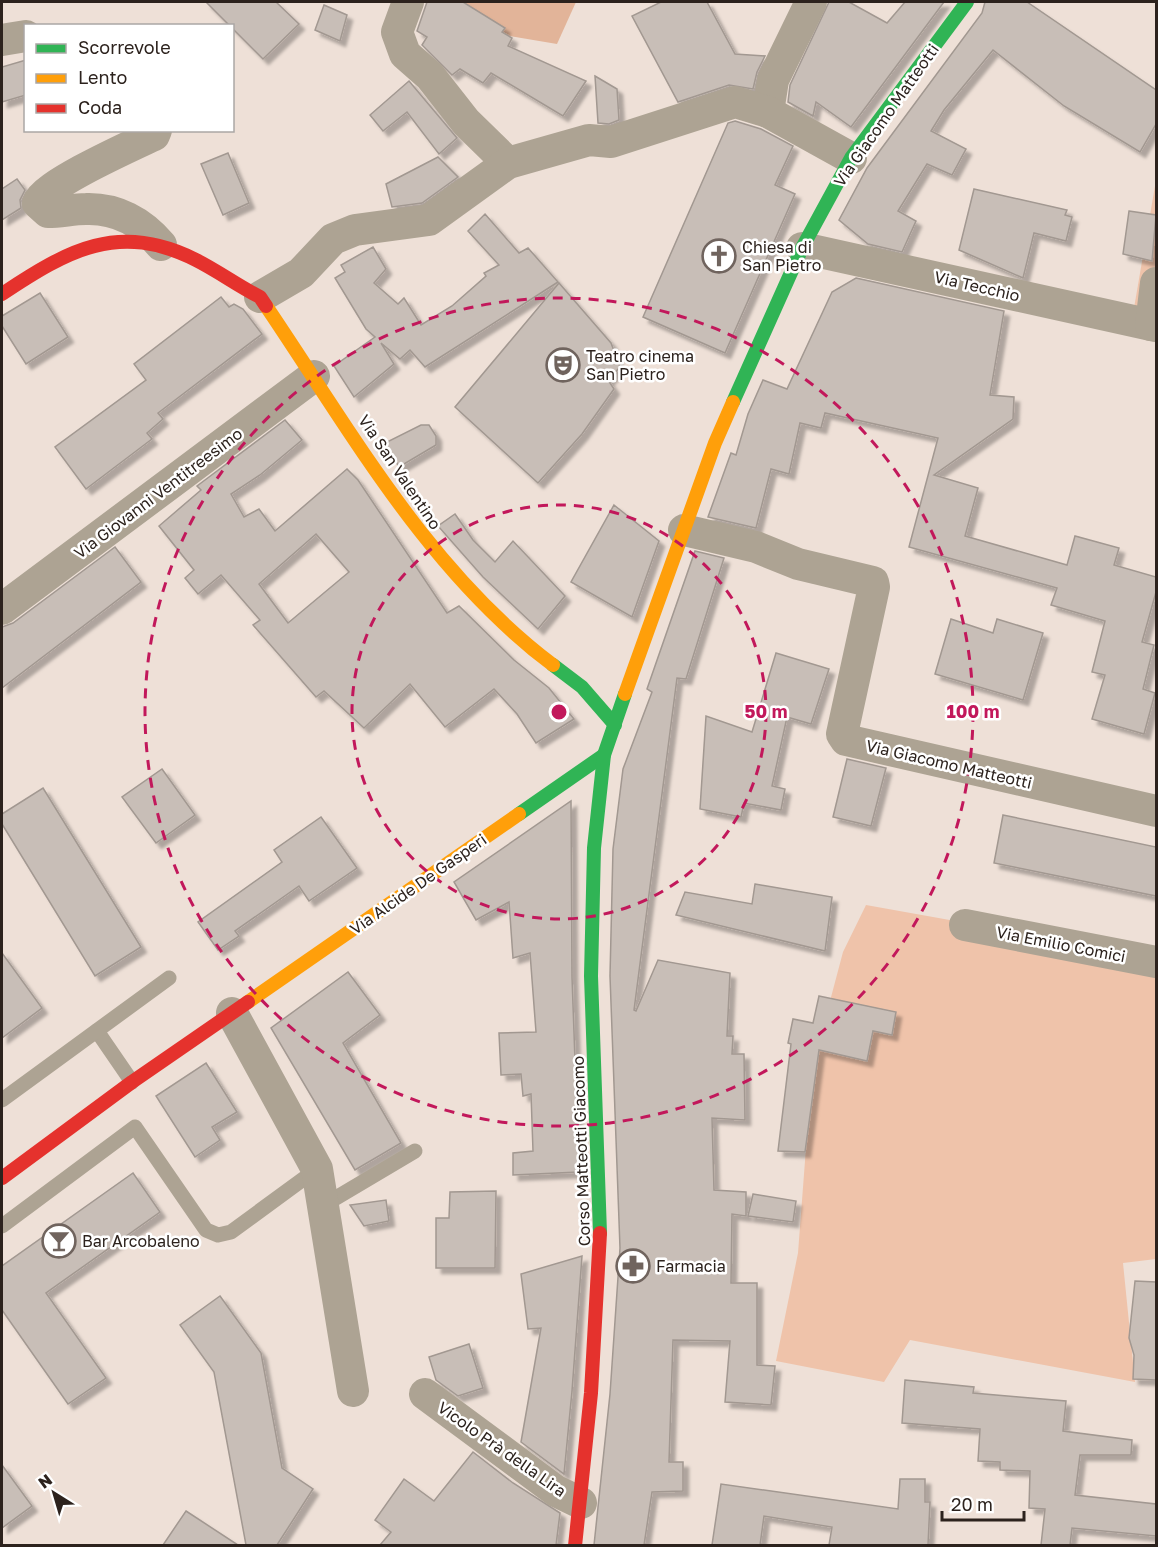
<svg xmlns="http://www.w3.org/2000/svg" width="1158" height="1547" viewBox="0 0 1158 1547" font-family="'Golos Text',sans-serif">
<defs>
<filter id="shadow"><feDropShadow dx="5.5" dy="5.5" stdDeviation="1.5" flood-color="#0004"/></filter>
</defs>
<rect width="100%" height="100%" fill="#eee0d7"/>
<g fill="#efc3aa">
<polygon points="1156,180 1156,312 1134,308"/>
<polygon points="866,905 1156,957 1156,1259 1123,1263 1135,1382 910,1340 884,1382 776,1361 798,1253 812,1069 843,952"/>
</g>
<polygon fill="#e2b499" points="446,2 576,2 557,44 498,34"/>
<g fill="#c8beb7" stroke="#a29891" stroke-width="1.5" fill-rule="evenodd" filter="url(#shadow)">
<polygon points="206,2 276,2 299,24 263,59"/>
<polygon points="427,2 463,2 505,28 502,32 512,38 508,46 586,81 563,116 491,73 483,83 460,69 452,75 422,45 427,37 417,31"/>
<polygon points="661,2 707,2 735,54 765,56 757,72 753,89 729,85 678,102 632,16"/>
<polygon points="829,2 849,2 887,23 905,2 944,2 851,127 816,102 813,116 788,102 790,85"/>
<polygon points="985,2 1027,2 1156,90 1156,124 1140,152 1064,106 993,50 944,110 931,131 966,149 952,175 927,164 898,211 916,221 902,252 868,244 839,220 867,168 982,13"/>
<polygon points="324,5 347,15 340,41 315,30"/>
<polygon points="26,60 26,95 2,102 2,67"/>
<polygon points="595,76 617,89 619,120 609,124 598,123"/>
<polygon points="409,81 457,138 439,154 407,112 383,131 370,115"/>
<polygon points="735,121 761,129 793,146 775,185 795,194 725,353 643,317 728,123"/>
<polygon points="228,153 249,203 223,215 201,164"/>
<polygon points="438,157 458,177 422,203 392,207 386,184"/>
<polygon points="17,179 25,190 20,200 21,208 2,220 2,189"/>
<polygon points="974,189 1067,210 1065,215 1072,217 1066,241 1034,233 1023,278 959,250"/>
<polygon points="1129,211 1156,215 1152,261 1123,254"/>
<polygon points="485,214 519,253 528,248 558,282 425,367 410,350 400,359 381,343 394,364 354,397 334,366 375,337 366,329 335,278 345,272 341,265 373,247 386,269 374,283 398,304 404,298 421,325 452,306 486,276 484,273 499,265 468,231"/>
<polygon points="856,278 1004,311 990,395 1014,397 1013,419 934,475 978,488 965,536 1067,565 1075,536 1119,548 1114,565 1156,577 1156,592 1142,642 1154,645 1143,689 1155,693 1144,734 1092,719 1105,675 1092,672 1105,621 1051,605 1057,588 909,547 938,438 825,413 821,428 800,423 789,474 771,469 756,528 708,517 731,453 736,455 748,414 763,380 787,389 832,292"/>
<polygon points="559,283 611,343 620,367 608,380 614,389 582,434 538,483 455,407"/>
<polygon points="40,293 68,337 26,364 2,326 2,316"/>
<polygon points="221,297 229,307 234,304 243,309 262,334 158,413 163,419 147,433 152,439 86,489 55,447 146,380 134,364"/>
<path d="M285,420L302,440L260,475L231,494L244,517L259,509L275,531L347,469L358,480L447,613L459,606L514,660L549,688L574,719L536,743L517,714L494,689L445,727L410,684L364,728L324,691L316,697L253,625L260,620L221,575L198,594L185,578L194,570L159,526L201,490L197,486ZM316,534L349,572L288,623L259,584Z"/>
<polygon points="421,425 429,425 436,436 436,445 399,467 385,443"/>
<polygon points="614,505 659,541 632,617 571,582"/>
<polygon points="455,514 473,540 495,562 513,541 565,596 538,629 483,577 438,526"/>
<polygon points="115,547 141,582 2,688 2,627 13,623"/>
<polygon points="695,551 724,558 686,679 677,678 634,1010 636,1011 658,960 730,973 727,1036 733,1036 732,1054 744,1054 745,1120 712,1118 714,1190 746,1192 746,1216 732,1214 731,1283 757,1283 757,1365 775,1366 771,1405 725,1402 730,1341 673,1340 669,1462 683,1462 683,1491 652,1492 644,1545 594,1545 610,1394 620,1248 610,976 613,849 623,769 652,692 647,689"/>
<polygon points="951,619 993,633 997,619 1043,633 1023,700 935,674"/>
<polygon points="776,653 829,669 811,724 787,717 772,786 785,789 781,810 744,803 741,817 700,809 706,716 752,732"/>
<polygon points="847,759 886,768 871,826 833,817"/>
<polygon points="162,769 195,815 156,843 122,797"/>
<polygon points="43,788 141,947 95,976 2,824 2,814"/>
<polygon points="571,801 572,977 579,1172 513,1175 513,1153 533,1151 531,1094 523,1096 521,1074 501,1075 499,1033 536,1032 530,953 513,958 509,902 476,920 454,882"/>
<polygon points="1003,815 1156,847 1156,896 994,863"/>
<polygon points="321,817 357,868 309,901 299,886 235,931 239,936 218,950 198,922 282,862 274,850"/>
<polygon points="755,884 832,897 825,951 676,915 685,892 752,904"/>
<polygon points="2,953 42,1008 2,1038"/>
<polygon points="348,972 380,1015 343,1043 401,1143 355,1170 271,1028"/>
<polygon points="819,996 896,1012 892,1035 873,1031 867,1061 819,1050 805,1152 778,1151 791,1044 788,1043 793,1019 813,1023"/>
<polygon points="206,1063 237,1112 212,1127 220,1140 195,1157 156,1096"/>
<polygon points="133,1173 160,1212 46,1293 106,1378 68,1404 2,1310 2,1266"/>
<polygon points="496,1191 495,1268 436,1268 436,1218 449,1218 450,1192"/>
<polygon points="753,1194 796,1201 793,1222 748,1216"/>
<polygon points="386,1200 389,1221 364,1226 350,1205"/>
<polygon points="582,1256 572,1391 564,1474 521,1442 541,1328 528,1329 521,1274"/>
<polygon points="1135,1281 1156,1282 1156,1380 1133,1379 1134,1355 1129,1338"/>
<polygon points="220,1296 261,1353 282,1468 313,1489 277,1545 246,1545 214,1372 180,1325"/>
<polygon points="469,1344 483,1388 458,1396 436,1380 429,1357"/>
<polygon points="905,1380 974,1387 973,1393 1066,1401 1063,1431 1132,1440 1131,1455 1080,1455 1075,1495 1156,1504 1156,1536 1072,1528 1070,1545 1041,1545 1045,1509 1029,1508 1030,1471 1000,1470 1000,1462 978,1461 980,1429 902,1423"/>
<polygon points="473,1452 513,1483 560,1513 556,1545 380,1545 391,1532 375,1520 404,1479 434,1501"/>
<polygon points="2,1465 32,1506 2,1528"/>
<polygon points="900,1479 925,1479 925,1502 930,1502 928,1545 829,1545 832,1527 764,1516 760,1545 712,1545 721,1484 898,1509"/>
<polygon points="186,1511 238,1545 163,1545"/>
</g>
<g fill="none" stroke-linecap="round" stroke-linejoin="round">
<g stroke="#ada393" stroke-width="15">
<polyline points="97,1031 132,1082"/>
<polyline points="2,1100 169,978"/>
<polyline points="324,1205 415,1151"/>
<polyline points="2,1226 135,1127 206,1230 218,1235 231,1232 317,1169"/>
</g>
<g stroke="#ada393" stroke-width="32">
<polyline points="408,2 397,32 405,54 430,76 466,122 508,163"/>
<polyline points="2,40 26,36"/>
<polyline points="768,112 773,80 811,2"/>
<path d="M156,130L154,135C133,145 43,185 38,203L48,212C61,212 73,209 86,209C116,208 142,222 161,245"/>
<polyline points="802,248 1156,326"/>
<polyline points="260,297 301,273 333,239 355,230 429,220 508,163 589,140 611,142 735,102 768,112 851,158"/>
<polyline points="1151,325 1156,283"/>
<polyline points="684,530 756,547 798,564 873,582 874,587 842,734 846,740 1156,811"/>
<polyline points="2,609 314,376"/>
<polyline points="965,925 1156,962"/>
<polyline points="232,1013 317,1169 353,1391"/>
<polyline points="425,1394 556,1491 581,1503"/>
</g>
<g stroke="#30b455" stroke-width="14">
<polyline points="733,402 802,248 851,158 967,2"/>
<polyline points="553,665 582,687 615,725"/>
<polyline points="519,814 604,755"/>
<polyline points="600,1233 591,976 594,848 604,755 625,694"/>
</g>
<g stroke="#ff9f0a" stroke-width="14">
<path d="M266,306C352,433 429,572 553,665"/>
<polyline points="625,694 715,443 733,402"/>
<polyline points="248,1002 519,814"/>
</g>
<g stroke="#e5322d" stroke-width="14">
<path d="M2,294C68,250 119,221 196,260C218,271 238,286 260,297L266,306"/>
<polyline points="2,1178 132,1082 248,1002"/>
<polyline points="575,1546 591,1393 600,1233"/>
</g>
</g>
<g fill="none" stroke="#c2185b" stroke-width="3" stroke-dasharray="10 8">
<circle cx="559" cy="712" r="207"/>
<circle cx="559" cy="712" r="414"/>
</g>
<defs>
<symbol id="church-ring" viewBox="-11 -11 22 22"><circle r="9.5" fill="#fff" stroke="#70645e" stroke-width="1.5"/><path d="M-1.2-6h2.4v3.5h3.3v2.4h-3.3V6h-2.4V-.1h-3.3v-2.4h3.3Z" fill="#70645e"/></symbol>
<symbol id="theatre-ring" viewBox="-11 -11 22 22"><circle r="9.5" fill="#fff" stroke="#70645e" stroke-width="1.5"/><path d="M-5-5.5Q0-4 5-5.5V0Q5 5 0 6Q-5 5-5 0ZM-3.3-2.5H-1v1.5H-3.3ZM1-2.5H3.3v1.5H1ZM-2.8 1Q0 5.5 2.8 1Z" fill="#70645e"/></symbol>
<symbol id="bar-ring" viewBox="-11 -11 22 22"><circle r="9.5" fill="#fff" stroke="#70645e" stroke-width="1.5"/><path d="M-6-5H6L.8 .8V4.5H3.5V6h-7V4.5H-.8V.8Z" fill="#70645e"/></symbol>
<symbol id="pharmacy-ring" viewBox="-11 -11 22 22"><circle r="9.5" fill="#fff" stroke="#70645e" stroke-width="1.5"/><path d="M-2-6h4v4h4v4h-4v4h-4v-4h-4v-4h4Z" fill="#70645e"/></symbol>
</defs>
<g fill-rule="evenodd">
<use href="#church-ring" x="700" y="237" width="38" height="38"/>
<use href="#theatre-ring" x="544" y="346" width="38" height="38"/>
<use href="#bar-ring" x="40" y="1222" width="38" height="38"/>
<use href="#pharmacy-ring" x="614" y="1247" width="38" height="38"/>
</g>
<g text-anchor="middle" dominant-baseline="central" stroke-width="5" stroke-linejoin="round" paint-order="stroke">
<g font-size="16" fill="#2c221d" stroke="#fff">
<text transform="translate(886 115) rotate(-55)">Via Giacomo Matteotti</text>
<text transform="translate(977 286) rotate(13)">Via Tecchio</text>
<text transform="translate(400 472) rotate(56)">Via San Valentino</text>
<text transform="translate(158 493) rotate(-37)">Via Giovanni Ventitreesimo</text>
<text transform="translate(949 764) rotate(13)">Via Giacomo Matteotti</text>
<text transform="translate(418 884) rotate(-35)">Via Alcide De Gasperi</text>
<text transform="translate(1061 944) rotate(11)">Via Emilio Comici</text>
<text transform="translate(581 1151) rotate(-92)">Corso Matteotti Giacomo</text>
<text transform="translate(502 1449) rotate(35)">Vicolo Prà della Lira</text>
</g>
<g font-size="16" fill="#2c221d" stroke="#fff" text-anchor="start">
<text x="742" y="247">Chiesa di<tspan x="742" dy="18">San Pietro</tspan></text>
<text x="586" y="356">Teatro cinema<tspan x="586" dy="18">San Pietro</tspan></text>
<text x="82" y="1241">Bar Arcobaleno</text>
<text x="656" y="1266">Farmacia</text>
</g>
</g>
<circle cx="559" cy="712" r="9" fill="#c2185b" stroke="#fff" stroke-width="3"/>
<g font-size="18" text-anchor="middle" font-weight="bold" fill="#c2185b" stroke="#fff" stroke-width="5" stroke-linejoin="round" paint-order="stroke">
<text x="766" y="718">50 m</text>
<text x="973" y="718">100 m</text>
</g>
<rect width="1158" height="1547" fill="none" stroke="#2c221d" stroke-width="6"/>
<rect x="24" y="24" width="210" height="108" fill="#ffffff" stroke="#aba7a5" stroke-width="1.5"/>
<rect x="36" y="44" width="30" height="9" fill="#30b455" stroke="#aba7a5" stroke-width="1.5"/>
<text x="78" y="54" font-size="18" fill="#2c221d">Scorrevole</text>
<rect x="36" y="74" width="30" height="9" fill="#ff9f0a" stroke="#aba7a5" stroke-width="1.5"/>
<text x="78" y="84" font-size="18" fill="#2c221d">Lento</text>
<rect x="36" y="104" width="30" height="9" fill="#e5322d" stroke="#aba7a5" stroke-width="1.5"/>
<text x="78" y="114" font-size="18" fill="#2c221d">Coda</text>
<g transform="translate(54 1493) rotate(323)" stroke="#ffffff" stroke-width="4.5" paint-order="stroke">
<path d="M0-4.5L10 22L0 15L-10 22Z" fill="#2c221d"/>
<text y="-9" font-size="16" font-weight="bold" text-anchor="middle" fill="#2c221d">N</text>
</g>
<path d="M942 1511v9h82v-9" fill="none" stroke="#2c221d" stroke-width="3"/>
<text x="951" y="1511" font-size="18" fill="#2c221d" stroke="#ffffff" stroke-width="4.5" paint-order="stroke">20 m</text>
</svg>
